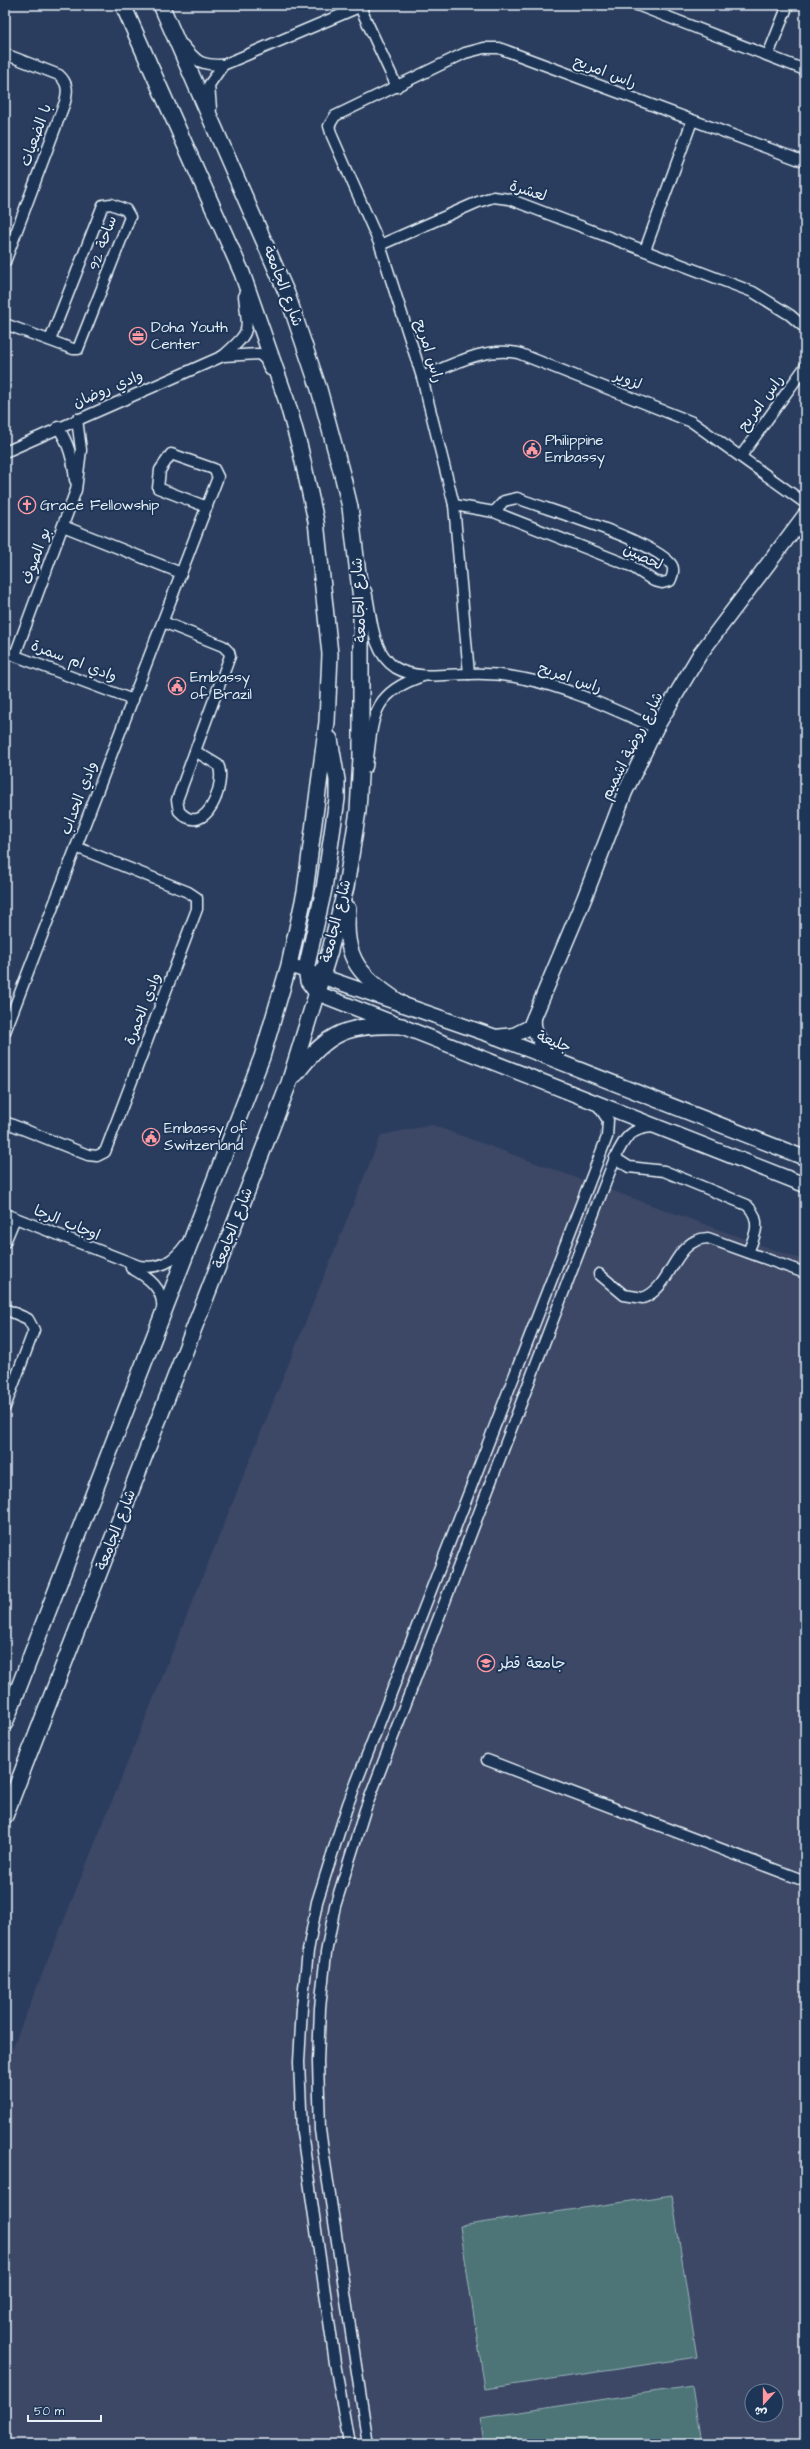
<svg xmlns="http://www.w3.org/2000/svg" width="810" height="2449" viewBox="0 0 810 2449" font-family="'Architects Daughter','Playpen Sans Arabic',sans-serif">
<rect width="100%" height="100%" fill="#2b3d5e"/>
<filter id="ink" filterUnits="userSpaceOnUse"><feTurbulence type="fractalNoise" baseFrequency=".025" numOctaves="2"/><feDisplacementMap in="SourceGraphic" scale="8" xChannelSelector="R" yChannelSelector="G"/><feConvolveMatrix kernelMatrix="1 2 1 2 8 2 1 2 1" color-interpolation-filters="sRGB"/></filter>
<g filter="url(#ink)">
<path fill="#3c4766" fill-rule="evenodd" d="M432,1125L805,1261V2444H5V2066L381,1135ZM752,2391H776V2415H752Z"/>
<g fill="#4d7578" stroke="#9ab3b8">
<polygon points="672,2195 697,2357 485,2389 460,2226"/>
<polygon points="692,2386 701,2444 484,2444 480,2418"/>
</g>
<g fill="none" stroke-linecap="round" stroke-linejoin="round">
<defs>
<g id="street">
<polyline points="637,5 805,70"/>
<polyline points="360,7 397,87"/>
<path d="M183,45C197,62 200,65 223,65L364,5"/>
<path d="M5,54L59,75C68,83 68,91 65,102L5,262"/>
<polyline points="768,55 788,5"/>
<polyline points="211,109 209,85 223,65"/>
<polyline points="380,245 478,202 493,197 509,199 753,292 790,315 805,328"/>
<polyline points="645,250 692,121"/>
<polyline points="5,324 73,349 78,349 130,217 126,210 111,204 103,205 50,340"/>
<path d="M223,356C252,331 248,332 244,296"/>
<path d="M422,377C455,364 482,347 518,353L692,422L805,503"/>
<path d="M58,427C69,444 73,460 75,480"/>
<polyline points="5,452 223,356 259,354 265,359 270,370"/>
<polyline points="741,456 805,367"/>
<path d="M454,505L494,512L631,566L654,581L662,583L670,581C673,575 675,569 671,564C650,539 551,511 517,498L504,501L494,512"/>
<polyline points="63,526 181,573"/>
<path d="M366,591C372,617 371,652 396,668C417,680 445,674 468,674C487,673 507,675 525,679C571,688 614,710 656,728"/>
<path d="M163,622L223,646L229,652L230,656L177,800L179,811C206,841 227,781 218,765L195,751"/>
<polyline points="5,652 133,700"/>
<polyline points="15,655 76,490 81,450 77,419"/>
<polyline points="469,674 454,505 422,377 380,245 332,136 329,126 335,116 465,53 484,48 499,48 805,162"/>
<path d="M367,767C373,717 371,693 423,676"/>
<path d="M5,1032C76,847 147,662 218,477L214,469L171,454L160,470L158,488L207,507"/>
<polyline points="5,1122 88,1155 97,1156 105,1152 197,909 197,898 188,892 76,847"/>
<path d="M615,1158L629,1167L664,1171L747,1205C762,1220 756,1234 748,1252"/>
<path d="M5,1214L139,1266C161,1269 173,1262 186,1244"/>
<polyline points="5,1242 15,1218"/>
<path d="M131,1268C148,1277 165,1289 162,1311"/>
<path d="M599,1274L624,1295L643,1298C673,1287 673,1239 708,1238L805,1273"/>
<polyline points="5,1309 28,1319 34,1330 5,1407"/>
<polyline points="487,1760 805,1881"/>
<polyline points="349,2444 335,2363 302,2132 299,2062 302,2007 308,1951 317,1902 348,1804 607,1137 608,1120 597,1104"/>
<path d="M368,2444L320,2130L318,2062L320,2008L326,1953L335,1906L365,1810L615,1158C624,1139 630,1128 653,1127"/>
</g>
<g id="secondary">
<polyline points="289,965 496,1037 805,1158"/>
<polyline points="317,993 805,1185"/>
<path d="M534,1018C532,1035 544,1047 557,1057"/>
<polyline points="496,1037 514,1035 530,1027 584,899 625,792 656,728 700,654 805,515"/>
</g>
<g id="primary">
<path d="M348,909C342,961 362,977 402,1004"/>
<polyline points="317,993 308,981 306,969 324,889 337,799 337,780 330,739"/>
<path d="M296,1074C328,1031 349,1024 402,1026"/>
<polyline points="5,1723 262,1057 289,965 305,892 327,722 330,654 316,521 300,448 287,402 242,273 123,5"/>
<polyline points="5,1816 289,1083 330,950 346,887 358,811 361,758 361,599 350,507 343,478 319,389 287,294 161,5"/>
</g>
</defs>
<use href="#street" stroke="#e8f1f8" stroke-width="13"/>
<use href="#secondary" stroke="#e8f1f8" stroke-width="17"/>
<use href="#primary" stroke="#e8f1f8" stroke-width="18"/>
<use href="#street" stroke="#1d3557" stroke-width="10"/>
<use href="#secondary" stroke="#1d3557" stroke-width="14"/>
<use href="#primary" stroke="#1d3557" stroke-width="15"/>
</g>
</g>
<defs>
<symbol id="office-ring" viewBox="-11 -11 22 22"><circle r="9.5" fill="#1d3557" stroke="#ff9aa2" stroke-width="1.5"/><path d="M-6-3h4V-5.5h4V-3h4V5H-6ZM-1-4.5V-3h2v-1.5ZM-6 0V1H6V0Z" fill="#ff9aa2"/></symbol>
<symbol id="civic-ring" viewBox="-11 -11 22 22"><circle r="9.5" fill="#1d3557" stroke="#ff9aa2" stroke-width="1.5"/><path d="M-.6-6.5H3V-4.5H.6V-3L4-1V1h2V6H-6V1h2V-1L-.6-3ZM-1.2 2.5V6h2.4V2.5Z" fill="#ff9aa2"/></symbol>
<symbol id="church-ring" viewBox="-11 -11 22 22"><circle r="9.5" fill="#1d3557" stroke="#ff9aa2" stroke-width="1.5"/><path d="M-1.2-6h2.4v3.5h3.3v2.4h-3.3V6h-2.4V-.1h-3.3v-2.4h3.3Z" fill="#ff9aa2"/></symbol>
<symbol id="university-ring" viewBox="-11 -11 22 22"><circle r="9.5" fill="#1d3557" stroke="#ff9aa2" stroke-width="1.5"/><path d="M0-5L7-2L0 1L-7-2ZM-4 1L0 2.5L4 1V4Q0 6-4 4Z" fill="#ff9aa2"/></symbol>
</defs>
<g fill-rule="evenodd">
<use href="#office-ring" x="128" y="326" width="20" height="20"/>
<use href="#civic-ring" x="522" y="439" width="20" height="20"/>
<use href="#church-ring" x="17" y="495" width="20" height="20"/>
<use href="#civic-ring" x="167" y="676" width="20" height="20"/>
<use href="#civic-ring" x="141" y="1127" width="20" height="20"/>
<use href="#university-ring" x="476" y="1653" width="20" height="20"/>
</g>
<g text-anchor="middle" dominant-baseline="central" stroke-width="4" stroke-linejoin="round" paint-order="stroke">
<g font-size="15" fill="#e8f1f8" stroke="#1d3557">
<text transform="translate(605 72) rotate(21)">راس امريح</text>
<text transform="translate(36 135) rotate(-70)">با الضعيات</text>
<text transform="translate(528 191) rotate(18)">لعشرة</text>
<text transform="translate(103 243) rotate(-71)">ساحة 92</text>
<text transform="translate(283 286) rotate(69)">شارع الجامعة</text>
<text transform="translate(429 351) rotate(73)">راس امريح</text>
<text transform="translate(628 380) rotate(22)">لزوير</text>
<text transform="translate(108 389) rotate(-23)">وادي روضان</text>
<text transform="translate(761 403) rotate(-54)">راس امريح</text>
<text transform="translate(36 556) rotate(-70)">بو الصوف</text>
<text transform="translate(643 557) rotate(26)">لحصين</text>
<text transform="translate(359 600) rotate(-93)">شارع الجامعة</text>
<text transform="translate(74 661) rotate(21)">وادي ام سمرة</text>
<text transform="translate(570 678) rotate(19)">راس امريح</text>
<text transform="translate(632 746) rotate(-63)">شارع روضة اشميم</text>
<text transform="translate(79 798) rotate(-69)">وادي الحداب</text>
<text transform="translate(336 921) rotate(-76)">شارع الجامعة</text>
<text transform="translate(143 1009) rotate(-69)">وادي الحمرة</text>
<text transform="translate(554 1042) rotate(21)">جليعة</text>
<text transform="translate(67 1223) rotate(22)">اوجاب الرجا</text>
<text transform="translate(233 1228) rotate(-69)">شارع الجامعة</text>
<text transform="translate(116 1530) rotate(-69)">شارع الجامعة</text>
</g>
<g font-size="15" fill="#e8f1f8" stroke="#1d3557" text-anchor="start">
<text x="151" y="327">Doha Youth<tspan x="151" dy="17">Center</tspan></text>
<text x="545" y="440">Philippine<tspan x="545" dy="17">Embassy</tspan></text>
<text x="40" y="505">Grace Fellowship</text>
<text x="190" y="677">Embassy<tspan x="190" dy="17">of Brazil</tspan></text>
<text x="164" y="1128">Embassy of<tspan x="164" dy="17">Switzerland</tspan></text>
<text x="499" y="1663">جامعة قطر</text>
</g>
</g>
<rect width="810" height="2449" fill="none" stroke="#1d3557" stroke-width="20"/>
<rect x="10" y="10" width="790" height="2429" fill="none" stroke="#e8f1f8" stroke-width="1.5" filter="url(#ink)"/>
<g transform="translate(764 2403) rotate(201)"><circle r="19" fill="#1d3557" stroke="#6e8097"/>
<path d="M0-3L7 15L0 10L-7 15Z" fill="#ff9aa2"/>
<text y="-6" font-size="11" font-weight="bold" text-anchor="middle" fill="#e8f1f8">ش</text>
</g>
<path d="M28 2415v6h73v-6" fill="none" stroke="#e8f1f8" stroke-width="2"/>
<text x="34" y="2415" font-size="12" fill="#e8f1f8" stroke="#1d3557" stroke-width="3" paint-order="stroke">50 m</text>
</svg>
